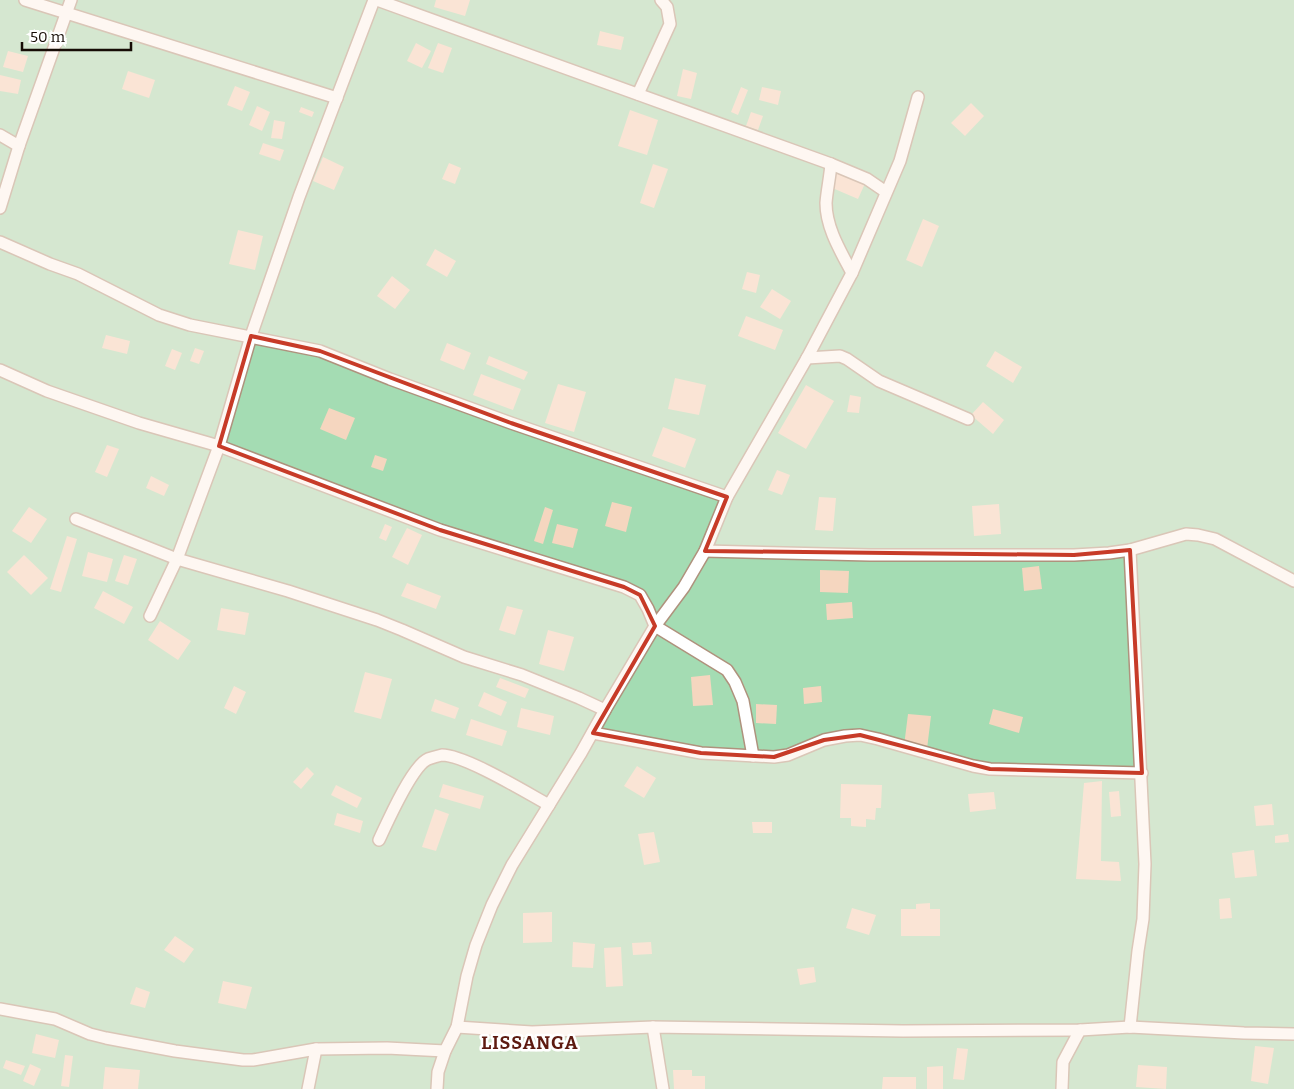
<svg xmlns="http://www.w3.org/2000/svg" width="1294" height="1089" viewBox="0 0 1294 1089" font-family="Bitter,serif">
<rect width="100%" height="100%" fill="#fef1e8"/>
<rect fill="#a4dcb3" x="0" y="0" width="1294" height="1089"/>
<g fill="#f5d6bf">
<polygon points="436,0 470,0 465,16 434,7"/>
<polygon points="600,31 624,37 621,50 597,45"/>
<polygon points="416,43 431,51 422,68 407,61"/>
<polygon points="438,43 452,48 443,73 428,68"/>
<polygon points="8,51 28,56 23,72 3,67"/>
<polygon points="683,69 697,73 691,99 677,96"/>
<polygon points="128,71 155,80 149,98 122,89"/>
<polygon points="0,75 21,80 18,94 0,91"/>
<polygon points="235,86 250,92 242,111 227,105"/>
<polygon points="741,87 748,90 738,115 731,112"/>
<polygon points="762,87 781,91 778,105 759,100"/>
<polygon points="971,103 984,116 965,136 951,123"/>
<polygon points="257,106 270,112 262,131 249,125"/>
<polygon points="301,107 314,112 312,117 299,112"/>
<polygon points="630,110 658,120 647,155 618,146"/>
<polygon points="751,112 763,116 758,130 746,126"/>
<polygon points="274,120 285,122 282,139 271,138"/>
<polygon points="263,143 284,150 280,161 259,154"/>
<polygon points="323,157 344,167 334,190 313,181"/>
<polygon points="449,163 461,168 455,184 442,179"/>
<polygon points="653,164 668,169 654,208 640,203"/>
<polygon points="831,164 867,179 858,199 823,184"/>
<polygon points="923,219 939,226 922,267 906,260"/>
<polygon points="238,230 263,236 255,270 229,264"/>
<polygon points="435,249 456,261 447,277 426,265"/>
<polygon points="747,272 760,275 756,293 742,289"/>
<polygon points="392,276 410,290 395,309 377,296"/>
<polygon points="772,289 791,301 780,319 760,307"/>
<polygon points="746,316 783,330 775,350 738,336"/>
<polygon points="106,335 130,341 127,354 102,348"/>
<polygon points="447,343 471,353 464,370 440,360"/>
<polygon points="195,348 204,351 199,364 190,361"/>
<polygon points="172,349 182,353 175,370 165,366"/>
<polygon points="995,351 1022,367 1013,383 986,366"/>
<polygon points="489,356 528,372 524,380 486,364"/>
<polygon points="481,374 521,389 513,410 473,395"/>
<polygon points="675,378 706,385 699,415 668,409"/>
<polygon points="558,384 586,392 574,432 545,423"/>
<polygon points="806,385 834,401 806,449 778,433"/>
<polygon points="850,395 861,397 859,413 847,412"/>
<polygon points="983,402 1004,420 993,434 971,415"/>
<polygon points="329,408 355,418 346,440 320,429"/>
<polygon points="663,427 696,439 685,468 652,456"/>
<polygon points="107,445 119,449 107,477 95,472"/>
<polygon points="375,455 387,459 383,471 371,467"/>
<polygon points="777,470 790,475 782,495 768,490"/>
<polygon points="151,476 169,485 164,496 146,488"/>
<polygon points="819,497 836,498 833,531 815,530"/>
<polygon points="612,502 632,507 626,532 605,526"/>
<polygon points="999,504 1001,534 974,536 972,506"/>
<polygon points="29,507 47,519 31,543 12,531"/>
<polygon points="545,507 553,510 543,544 534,541"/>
<polygon points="385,524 392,527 386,541 379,538"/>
<polygon points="557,524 578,529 573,548 552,543"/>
<polygon points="407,528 422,535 408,565 392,557"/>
<polygon points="67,536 77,539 61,592 50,589"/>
<polygon points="88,552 113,559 107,582 82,576"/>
<polygon points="24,555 48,578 31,595 7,572"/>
<polygon points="124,555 137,559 128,585 115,581"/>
<polygon points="1039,566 1042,589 1024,591 1022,568"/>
<polygon points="820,570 849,571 848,593 820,592"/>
<polygon points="407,583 441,596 436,609 401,596"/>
<polygon points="103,591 133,607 124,624 94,608"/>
<polygon points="852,602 853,618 827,620 826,604"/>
<polygon points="507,606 523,610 515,635 499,630"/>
<polygon points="221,608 249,613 245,635 217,630"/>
<polygon points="160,621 191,641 178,660 148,640"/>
<polygon points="548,630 574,637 564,671 539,664"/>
<polygon points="365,672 392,679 381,719 354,712"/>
<polygon points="710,675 713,705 693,706 691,677"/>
<polygon points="500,678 529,689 525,698 496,687"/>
<polygon points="234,686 246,692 236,714 224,708"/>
<polygon points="821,686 822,702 804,704 803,688"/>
<polygon points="484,692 507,702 501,716 478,706"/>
<polygon points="435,699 459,708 455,719 431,711"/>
<polygon points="756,704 777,705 776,724 756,723"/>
<polygon points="521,708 554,716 550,735 517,727"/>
<polygon points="993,709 1023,717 1019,733 989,724"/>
<polygon points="908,714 931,716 927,749 904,746"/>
<polygon points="471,719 507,731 502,746 466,735"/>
<polygon points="637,766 656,778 644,798 624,786"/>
<polygon points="307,767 314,774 301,789 293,782"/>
<polygon points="1102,781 1101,861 1119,862 1121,881 1076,879 1084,783"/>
<polygon points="443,784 484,796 480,809 439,797"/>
<polygon points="841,784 882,785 881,808 876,808 875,820 866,819 866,827 851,826 851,818 840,818"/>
<polygon points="336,785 362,798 357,808 331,795"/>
<polygon points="1119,791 1121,816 1111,817 1109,792"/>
<polygon points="994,792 996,809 970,812 968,794"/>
<polygon points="1272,804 1274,825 1256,826 1254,806"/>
<polygon points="435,809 449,814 436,851 422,847"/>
<polygon points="337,813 363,821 360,833 334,825"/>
<polygon points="752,822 772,822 772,833 753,833"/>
<polygon points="654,832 660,862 644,865 638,834"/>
<polygon points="1288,834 1289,842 1275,843 1275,836"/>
<polygon points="1254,850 1257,876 1235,878 1232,853"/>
<polygon points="1230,898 1232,918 1220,919 1219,899"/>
<polygon points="930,903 930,909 940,909 940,936 901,936 901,909 916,909 916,904"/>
<polygon points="852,908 876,915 869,935 846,928"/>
<polygon points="552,912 552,942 523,943 523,913"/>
<polygon points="175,936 194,949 184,963 164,950"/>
<polygon points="573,942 595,944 593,968 572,967"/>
<polygon points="651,942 652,954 633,955 632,943"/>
<polygon points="621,947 623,986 606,987 604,948"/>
<polygon points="814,967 816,982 800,985 797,969"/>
<polygon points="223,981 252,987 246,1009 218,1003"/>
<polygon points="136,987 150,992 145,1008 130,1004"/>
<polygon points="36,1034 59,1040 55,1058 32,1053"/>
<polygon points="1255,1046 1274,1048 1268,1084 1251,1081"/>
<polygon points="957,1048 968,1049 964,1080 953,1079"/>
<polygon points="65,1055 73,1056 69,1087 61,1086"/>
<polygon points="6,1060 25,1066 21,1075 3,1068"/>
<polygon points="30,1064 41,1069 34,1086 23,1081"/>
<polygon points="1138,1065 1167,1067 1166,1089 1136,1087"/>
<polygon points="943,1066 943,1089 927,1089 927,1067"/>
<polygon points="105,1067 140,1070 138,1089 103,1089"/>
<polygon points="673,1070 692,1070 692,1076 705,1076 705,1089 674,1089"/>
<polygon points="883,1077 916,1077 916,1089 882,1089"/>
</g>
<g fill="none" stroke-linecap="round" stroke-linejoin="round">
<defs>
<g id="street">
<polyline points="25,0 337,98"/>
<polyline points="377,0 831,164 867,179 886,192"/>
<polyline points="638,94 670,24 667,7 661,0"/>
<polyline points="0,135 19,146"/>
<path d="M831,164C830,177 827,190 826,203C826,228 841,252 852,273"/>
<polyline points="0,208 19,146 71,0"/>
<polyline points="0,242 50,264 78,274 159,315 190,325 320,351 390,379 511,423 727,497"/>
<polyline points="807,358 840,356 847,359 879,381 968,419"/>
<polyline points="0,370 47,391 139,423 219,446 440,530 624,587 640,595 648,609 655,626 727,670 735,682 743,701 753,756"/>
<polyline points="76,519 177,559 288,591 377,620 402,630 464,657 522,675 579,698 605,710"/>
<polyline points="1130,550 1145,864 1143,919 1138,951 1130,1027"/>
<polyline points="705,551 870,555 1074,555 1109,553 1130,550 1186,534 1198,535 1215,539 1294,581"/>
<polyline points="150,616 177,559 219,446 251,336 299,197 374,0"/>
<polyline points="593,733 701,753 774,757 788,755 824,740 845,736 860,735 878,739 973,766 990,769 1142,773"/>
<path d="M379,840C387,823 412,766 428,759C431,758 438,756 442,755C465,755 527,793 549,805"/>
<polyline points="0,1009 55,1019 90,1034 106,1038 175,1051 243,1060 253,1060 316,1049 387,1048 445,1051"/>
<polyline points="457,1027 532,1032 653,1027 903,1031 1080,1030 1130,1027 1244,1033 1294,1034"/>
<polyline points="653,1027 663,1089"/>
<polyline points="308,1089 316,1049"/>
<polyline points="437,1089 438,1072 445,1051 457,1027 467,976 476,945 492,905 512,865 581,753 605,710 655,626 684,587 705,551 727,497 807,358 852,273 900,161 918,97"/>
<polyline points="1062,1089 1063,1062 1080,1030"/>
</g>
</defs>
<use href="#street" stroke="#af927d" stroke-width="14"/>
<use href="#street" stroke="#fff" stroke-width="11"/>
</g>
<path d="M0 0H1294V1089H0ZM251,336L320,351L511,423L727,497L705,551L1074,555L1130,550L1142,773L990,769L860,735L824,740L774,757L701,753L593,733L655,626L640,595L624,587L440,530L219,446Z" fill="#fef1e8" fill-opacity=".55" fill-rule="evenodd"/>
<path fill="none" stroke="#c73b28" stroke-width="4" stroke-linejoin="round" d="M251,336L320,351L511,423L727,497L705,551L1074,555L1130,550L1142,773L990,769L860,735L824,740L774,757L701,753L593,733L655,626L640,595L624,587L440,530L219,446Z"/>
<g text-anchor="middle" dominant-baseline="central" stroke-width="5" stroke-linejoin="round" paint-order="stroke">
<g font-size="18" font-weight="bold" letter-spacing="1" fill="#5d1a10" stroke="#fff">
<text x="530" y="1043">LISSANGA</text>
</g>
</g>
<path d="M22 42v8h109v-8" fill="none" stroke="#160c05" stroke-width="2.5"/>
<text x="30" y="42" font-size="15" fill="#160c05" stroke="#ffffff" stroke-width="4" paint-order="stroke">50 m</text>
</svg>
